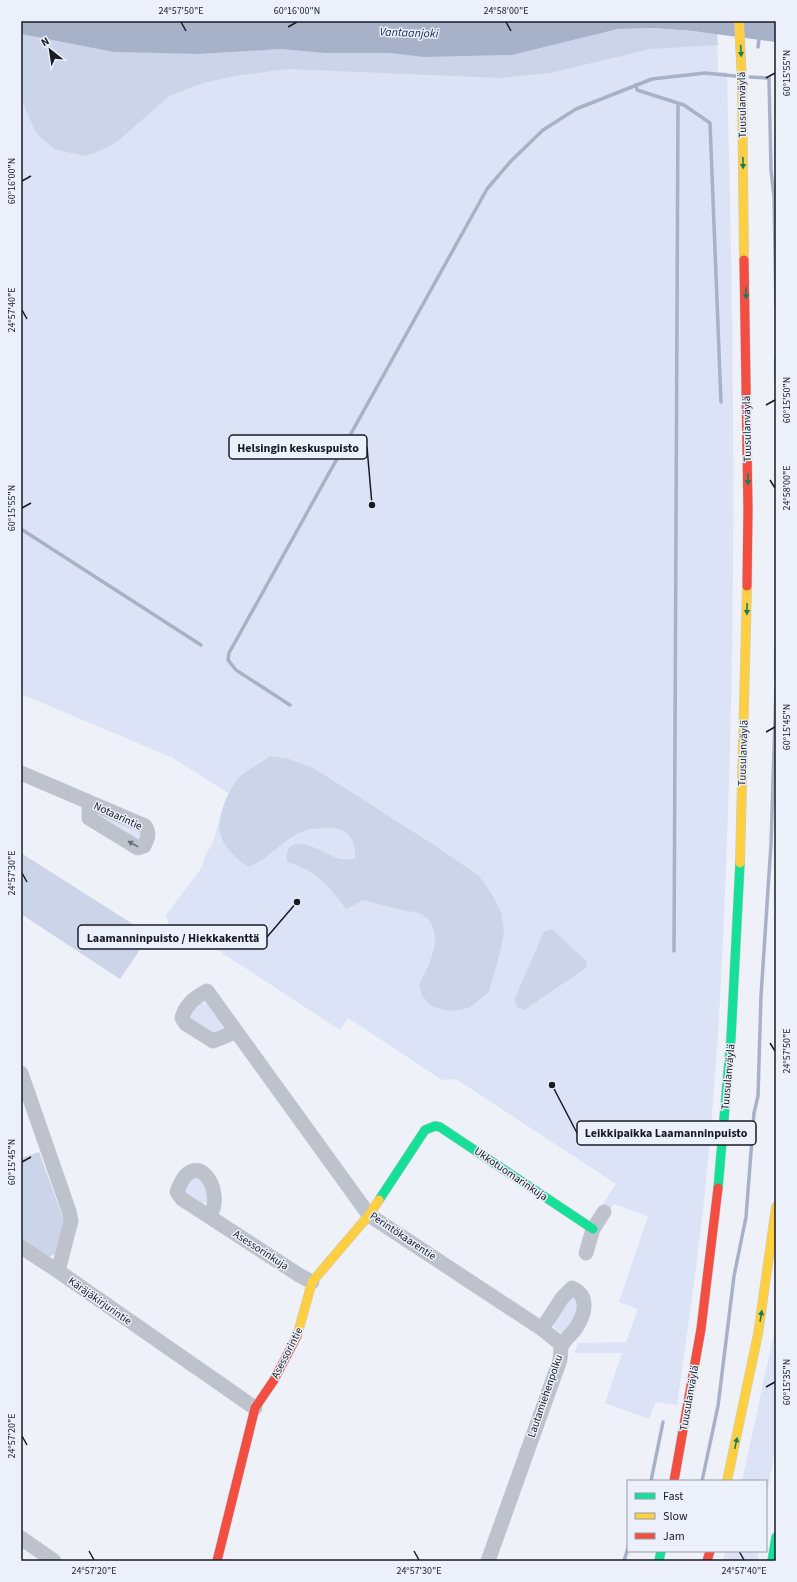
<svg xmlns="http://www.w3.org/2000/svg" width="797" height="1582" viewBox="0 0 797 1582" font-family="'Source Sans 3',sans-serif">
<rect width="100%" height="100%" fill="#eef1f8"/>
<g fill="#dce3f6">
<path d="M717,33L718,72H727C733,298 736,524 730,750C726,875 722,1000 711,1125C704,1219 690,1312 677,1405L656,1402L649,1419L605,1403L622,1353H574L578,1343L626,1342L638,1309L619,1302L648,1216L614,1204L607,1213L600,1208L616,1184L456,1079L442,1080L348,1018L340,1030L190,932L180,946L170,931L166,915L203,866L204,858L214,840L220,817V835L233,796L173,758L21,694V34L40,39Z"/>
<polygon points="96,812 142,831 144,834 139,841 136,841 96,814"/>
<polygon points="200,1003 208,1004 225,1025 223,1032 216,1037 191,1022 190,1010"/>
<polygon points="194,1177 203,1180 209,1200 202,1205 186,1195 186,1183"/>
<polygon points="570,1294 580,1298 572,1327 563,1334 555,1330 553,1323"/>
<polygon points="776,1314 776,1446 766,1500 766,1481 742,1481 774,1333"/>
<polygon points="726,1551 758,1551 758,1561 723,1561"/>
</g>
<g fill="#cbd4e9">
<polygon points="653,28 717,33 718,45 650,49 550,73 501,78 287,69 229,77 200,84 169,96 117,142 99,151 85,156 54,149 39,136 34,128 21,99 21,34 114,52 199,54 281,49 324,53 389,53 424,57 512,55 618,29"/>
<path d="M270,756L289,759L315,769L437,847L479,876L491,893L501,912L504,932L501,949L489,992L469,1008L450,1011L433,1007L422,996L419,985C429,966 447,932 423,915C418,911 408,912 402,910C389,907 376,903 363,900L346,909C330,887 315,869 287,862C283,826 325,853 339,859C344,860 350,859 355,859C356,848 354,839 345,832C340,828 331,828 324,828C319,829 311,828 306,830C284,838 270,858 249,867C239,862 222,845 220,833C217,816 227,793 238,779C246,770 261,763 270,756Z"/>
<polygon points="21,853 150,935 120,979 21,914"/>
<polygon points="552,929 587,962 586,968 524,1010 517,1007 514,1000 544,932"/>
<polygon points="39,1152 63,1218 65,1234 57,1253 49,1257 21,1241 21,1158"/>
</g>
<polygon fill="#a7b1c8" points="21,21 776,21 776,42 693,31 653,28 618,29 512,55 424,57 389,53 324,53 281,49 199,54 114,52 21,34"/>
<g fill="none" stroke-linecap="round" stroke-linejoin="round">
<g stroke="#a7b1c8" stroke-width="3.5">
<polyline points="758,47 759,39"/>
<polyline points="750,77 769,78 771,170 774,197 776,306"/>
<polyline points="636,85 637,90 684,105 710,123 721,402"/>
<polyline points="776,358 776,382"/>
<polyline points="21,529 201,645"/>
<polyline points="776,649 776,679"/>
<polyline points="290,705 236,670 228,660 229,653 487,189 511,161 543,130 576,109 652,79 705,73 735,76"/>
<polyline points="674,951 678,104"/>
<polyline points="651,1481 663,1422"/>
<polyline points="702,1481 718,1406 734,1276 746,1217 754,1113 758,1096 761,996 771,844 776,688"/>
<polyline points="624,1561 628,1548"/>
</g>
<defs>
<g id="street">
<path d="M21,773L145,826C150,834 148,838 144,846L138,848L89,818V802"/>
<path d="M235,1032L213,1041L186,1024L182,1018C185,1005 195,997 207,991L369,1215L542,1329L562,1345"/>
<polyline points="21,1073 69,1211 71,1221 58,1271 255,1408"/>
<path d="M210,1216C226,1189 194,1143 177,1192L182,1199L299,1275L312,1282"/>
<polyline points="21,1247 58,1271"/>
<polyline points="586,1253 593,1229 604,1212"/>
<polyline points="21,1538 54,1561"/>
<path d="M488,1561L560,1360C561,1355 560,1349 562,1345C566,1338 572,1334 576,1328C585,1314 590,1296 572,1288L562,1298L542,1329"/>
</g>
<g id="fast">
<polyline points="718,1188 731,1038 740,863"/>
<polyline points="379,1200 425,1130 435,1126 440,1127 593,1229"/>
<polyline points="659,1561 661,1551"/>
<polyline points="772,1561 776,1537"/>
</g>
<g id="slow">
<polyline points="739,21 742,82 744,260"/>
<polyline points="740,863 747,586"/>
<polyline points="297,1336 312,1282 369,1215 379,1200"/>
<polyline points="727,1481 758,1334 776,1207"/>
</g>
<g id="jam">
<polyline points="744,260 748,510 747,586"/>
<polyline points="674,1481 701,1329 718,1188"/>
<polyline points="217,1561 255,1408 274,1380 297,1336"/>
<polyline points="707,1561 710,1551"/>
</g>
</defs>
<use href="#street" stroke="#c8cbd1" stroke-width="15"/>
<use href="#fast" stroke="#c8cbd1" stroke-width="10"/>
<use href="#slow" stroke="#c8cbd1" stroke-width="10"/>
<use href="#jam" stroke="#c8cbd1" stroke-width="10"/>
<use href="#street" stroke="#bec2cd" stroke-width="14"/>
<use href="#fast" stroke="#16e098" stroke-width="9"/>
<use href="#slow" stroke="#ffcf43" stroke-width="9"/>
<use href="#jam" stroke="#f24e42" stroke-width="9"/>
</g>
<defs><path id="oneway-solid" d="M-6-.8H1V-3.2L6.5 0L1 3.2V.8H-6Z"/></defs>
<g fill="#167e5e">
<use href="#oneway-solid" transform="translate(741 51) rotate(87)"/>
<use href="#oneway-solid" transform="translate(743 163) rotate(89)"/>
<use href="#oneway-solid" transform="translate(746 293) rotate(89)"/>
<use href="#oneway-solid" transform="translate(748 479) rotate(89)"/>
<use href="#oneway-solid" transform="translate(747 609) rotate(91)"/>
<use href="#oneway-solid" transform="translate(761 1316) rotate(-81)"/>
<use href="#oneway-solid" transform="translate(736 1443) rotate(-78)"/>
</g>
<use fill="#6a6e78" href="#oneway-solid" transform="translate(133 844) rotate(-151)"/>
<path fill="none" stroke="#171b24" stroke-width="1.5" d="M181,22L186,31M506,22L511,31M288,27L297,22M766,78L775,73M22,181L31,176M22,310L27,319M766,405L775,400M770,480L775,488M22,508L31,503M766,732L775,727M22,873L27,882M770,1043L775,1051M22,1162L31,1157M766,1387L775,1382M22,1436L27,1445M89,1551L94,1560M414,1551L419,1560M739,1551L744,1560"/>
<g text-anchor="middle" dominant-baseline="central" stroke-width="3" stroke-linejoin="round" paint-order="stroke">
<g font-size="11" fill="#171b24" stroke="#ebf0fb">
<text transform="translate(742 105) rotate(-91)">Tuusulanväylä</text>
<text transform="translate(747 429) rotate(-91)">Tuusulanväylä</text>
<text transform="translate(743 753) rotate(-88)">Tuusulanväylä</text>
<text transform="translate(118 816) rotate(25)">Notaarintie</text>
<text transform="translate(728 1077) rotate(-85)">Tuusulanväylä</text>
<text transform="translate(511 1174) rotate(34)">Ukkotuomarinkuja</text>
<text transform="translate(403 1236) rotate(34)">Perintökaarentie</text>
<text transform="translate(261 1250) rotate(33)">Asessorinkuja</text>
<text transform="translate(100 1301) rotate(35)">Käräjäkirjurintie</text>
<text transform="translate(287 1353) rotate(-63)">Asessorintie</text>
<text transform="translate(545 1396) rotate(-71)">Lautamiehenpolku</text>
<text transform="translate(689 1398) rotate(-80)">Tuusulanväylä</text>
</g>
<g font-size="12" font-style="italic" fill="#1c2852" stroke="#ebf0fb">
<text transform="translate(409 33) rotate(2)">Vantaanjoki</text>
</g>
</g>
<path fill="none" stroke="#171b24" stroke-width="1.5" d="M372 505L367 447M297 902L267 937M552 1085L577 1133"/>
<g fill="#171b24" stroke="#ebf0fb" stroke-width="1.5">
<circle cx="372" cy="505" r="4"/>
<circle cx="297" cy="902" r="4"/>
<circle cx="552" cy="1085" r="4"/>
</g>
<g fill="#ebf0fb" stroke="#171b24" stroke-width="1.5">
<rect x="229" y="435" width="138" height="24" rx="4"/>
<rect x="78" y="925" width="189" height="24" rx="4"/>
<rect x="577" y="1121" width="179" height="24" rx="4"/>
</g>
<g font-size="12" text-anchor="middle" font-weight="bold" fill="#171b24">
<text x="298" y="452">Helsingin keskuspuisto</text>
<text x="173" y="942">Laamanninpuisto / Hiekkakenttä</text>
<text x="666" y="1137">Leikkipaikka Laamanninpuisto</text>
</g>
<rect width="797" height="1582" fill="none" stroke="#ebf0fb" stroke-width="44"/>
<rect x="627" y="1480" width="140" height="72" fill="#ebf0fb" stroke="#969ba5"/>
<rect x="635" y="1493" width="20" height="6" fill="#16e098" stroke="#969ba5"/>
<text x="663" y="1500" font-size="12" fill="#171b24">Fast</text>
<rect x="635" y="1513" width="20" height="6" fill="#ffcf43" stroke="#969ba5"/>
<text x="663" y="1520" font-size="12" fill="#171b24">Slow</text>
<rect x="635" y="1533" width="20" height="6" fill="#f24e42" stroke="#969ba5"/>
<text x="663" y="1540" font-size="12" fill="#171b24">Jam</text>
<g transform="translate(50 50) rotate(330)" stroke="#ebf0fb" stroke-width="3" paint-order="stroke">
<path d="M0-3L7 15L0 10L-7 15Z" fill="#171b24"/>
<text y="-6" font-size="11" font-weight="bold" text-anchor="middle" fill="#171b24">N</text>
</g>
<rect x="22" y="22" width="753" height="1538" fill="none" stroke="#171b24" stroke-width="1.5"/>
<g font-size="10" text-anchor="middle" fill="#171b24">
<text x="181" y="14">24°57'50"E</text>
<text x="297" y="14">60°16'00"N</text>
<text x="506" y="14">24°58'00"E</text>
<text transform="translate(786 73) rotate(-90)" y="4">60°15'55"N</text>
<text transform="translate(11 181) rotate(-90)" y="4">60°16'00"N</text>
<text transform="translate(11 310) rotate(-90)" y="4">24°57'40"E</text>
<text transform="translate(786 400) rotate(-90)" y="4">60°15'50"N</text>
<text transform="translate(786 488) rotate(-90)" y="4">24°58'00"E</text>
<text transform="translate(11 508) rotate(-90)" y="4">60°15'55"N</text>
<text transform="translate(786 727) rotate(-90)" y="4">60°15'45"N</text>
<text transform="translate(11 873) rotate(-90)" y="4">24°57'30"E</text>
<text transform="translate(786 1051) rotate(-90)" y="4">24°57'50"E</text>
<text transform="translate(11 1162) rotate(-90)" y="4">60°15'45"N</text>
<text transform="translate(786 1382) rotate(-90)" y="4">60°15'35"N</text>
<text transform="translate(11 1436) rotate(-90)" y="4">24°57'20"E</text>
<text x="94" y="1574">24°57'20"E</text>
<text x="419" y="1574">24°57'30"E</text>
<text x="744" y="1574">24°57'40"E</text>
</g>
</svg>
